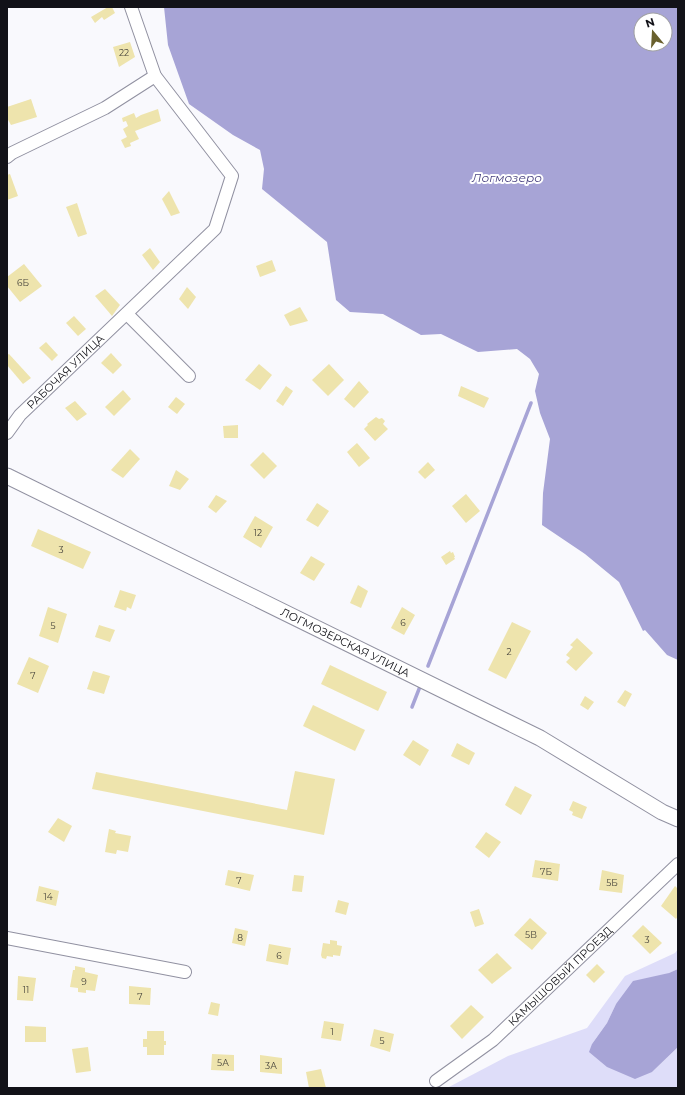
<svg xmlns="http://www.w3.org/2000/svg" width="685" height="1095" viewBox="0 0 685 1095" font-family="Montserrat,sans-serif">
<rect width="100%" height="100%" fill="#f9f9fd"/>
<polygon fill="#deddf9" points="678,949 678,969 669,973 616,1004 607,1023 592,1044 652,1072 678,1047 678,1088 447,1088 508,1056 587,1028 625,976 675,953"/>
<g fill="#a7a4d6" fill-rule="evenodd">
<path d="M164,7H678V660L667,655L645,630L643,631L619,582L585,554L542,525L543,493L550,439L540,413L535,391L539,374L530,359L517,349L478,352L441,334L421,335L383,314L350,312L336,300L327,242L262,189L264,169L260,150L233,135L189,104L168,45ZM641,20H665V44H641Z"/>
<polygon points="678,969 678,1047 652,1072 635,1079 607,1067 589,1052 592,1044 607,1023 616,1004 633,981 669,973"/>
</g>
<g fill="none" stroke-linecap="round" stroke-linejoin="round">
<g stroke="#a7a4d6" stroke-width="3.5">
<polyline points="428,666 531,403"/>
<polyline points="412,707 421,684"/>
</g>
</g>
<g fill="#eee4ad">
<polygon points="108,7 112,7 115,13 104,20 102,17 95,23 91,17"/>
<polygon points="130,42 135,57 119,67 113,47"/>
<polygon points="31,99 37,117 11,125 7,118 7,107"/>
<polygon points="158,109 161,121 135,131 139,139 130,143 131,146 125,148 121,140 127,137 123,129 128,126 126,121 123,122 122,118 134,113 136,118 141,115"/>
<polygon points="10,174 18,196 7,200 7,175"/>
<polygon points="169,191 180,213 171,216 162,199"/>
<polygon points="77,203 87,234 78,237 66,207"/>
<polygon points="150,248 160,262 153,270 142,255"/>
<polygon points="272,260 276,271 260,277 256,266"/>
<polygon points="24,264 42,286 20,302 7,286 7,277"/>
<polygon points="187,287 196,297 188,309 179,299"/>
<polygon points="105,289 120,305 112,316 95,296"/>
<polygon points="300,307 308,321 290,326 284,315"/>
<polygon points="74,316 86,329 78,336 66,323"/>
<polygon points="46,342 58,355 52,361 39,348"/>
<polygon points="111,353 122,365 113,374 101,363"/>
<polygon points="9,354 31,378 23,384 7,365 7,355"/>
<polygon points="259,364 272,375 260,390 245,380"/>
<polygon points="329,364 344,380 328,396 312,380"/>
<polygon points="359,381 369,392 354,408 344,399"/>
<polygon points="286,386 293,391 283,406 276,401"/>
<polygon points="461,386 489,398 484,408 458,396"/>
<polygon points="123,390 131,399 114,416 105,407"/>
<polygon points="176,397 185,404 177,414 168,407"/>
<polygon points="75,401 87,414 77,421 65,408"/>
<polygon points="376,417 379,419 382,418 385,421 383,424 388,429 375,441 364,429 368,425 367,424"/>
<polygon points="238,425 238,438 224,438 223,426"/>
<polygon points="357,443 370,458 359,467 347,452"/>
<polygon points="130,449 140,459 123,478 111,470"/>
<polygon points="263,452 277,466 264,479 250,465"/>
<polygon points="428,462 435,470 425,479 418,472"/>
<polygon points="176,470 189,479 180,490 169,486"/>
<polygon points="466,494 480,511 466,523 452,506"/>
<polygon points="216,495 227,501 216,513 208,507"/>
<polygon points="317,503 329,511 318,527 306,520"/>
<polygon points="255,516 273,527 261,548 243,537"/>
<polygon points="38,529 91,552 83,569 31,546"/>
<polygon points="450,551 451,553 453,552 455,557 454,557 455,559 446,565 441,557"/>
<polygon points="311,556 325,564 314,581 300,573"/>
<polygon points="358,585 368,591 361,608 350,603"/>
<polygon points="120,590 136,595 131,609 127,607 126,611 114,607"/>
<polygon points="48,607 67,614 58,643 39,636"/>
<polygon points="402,607 415,615 404,635 391,628"/>
<polygon points="512,622 531,631 506,679 488,670"/>
<polygon points="99,625 115,630 110,642 95,637"/>
<polygon points="577,638 593,653 576,671 566,662 570,658 566,655 573,647 570,645"/>
<polygon points="29,657 49,666 38,693 17,684"/>
<polygon points="330,665 387,692 378,711 321,684"/>
<polygon points="93,671 110,676 104,694 87,689"/>
<polygon points="625,690 632,694 625,707 617,702"/>
<polygon points="585,696 594,702 588,710 580,705"/>
<polygon points="313,705 365,730 355,751 303,726"/>
<polygon points="413,740 429,750 420,766 403,755"/>
<polygon points="457,743 475,753 469,765 451,756"/>
<polygon points="295,771 335,779 324,835 92,789 96,772 287,810"/>
<polygon points="515,786 532,795 521,815 505,805"/>
<polygon points="573,801 587,807 582,819 572,815 573,812 569,810"/>
<polygon points="58,818 72,826 64,842 48,832"/>
<polygon points="109,829 116,831 115,833 131,836 128,852 117,850 116,854 105,852"/>
<polygon points="486,832 501,842 489,858 475,847"/>
<polygon points="535,860 560,864 558,881 532,877"/>
<polygon points="228,870 254,875 250,891 225,885"/>
<polygon points="602,870 624,875 622,893 599,890"/>
<polygon points="294,875 304,876 302,892 292,891"/>
<polygon points="39,886 59,891 56,906 36,901"/>
<polygon points="675,886 678,889 678,916 676,919 661,906"/>
<polygon points="338,900 349,903 346,915 335,912"/>
<polygon points="479,909 484,924 475,927 470,912"/>
<polygon points="530,918 547,933 532,950 514,935"/>
<polygon points="643,925 662,943 650,954 632,936"/>
<polygon points="235,928 248,931 245,946 232,943"/>
<polygon points="330,940 337,941 337,945 342,946 340,956 333,955 333,957 327,956 326,959 322,958 321,955 323,943 330,944"/>
<polygon points="269,944 291,948 288,965 266,961"/>
<polygon points="497,953 512,968 492,984 478,970"/>
<polygon points="597,964 605,972 594,983 586,975"/>
<polygon points="75,966 85,968 85,972 98,975 95,991 86,990 86,993 78,992 78,988 70,987 73,970 75,970"/>
<polygon points="18,976 36,978 33,1001 17,1000"/>
<polygon points="129,986 151,988 150,1005 129,1004"/>
<polygon points="211,1002 220,1004 218,1016 208,1014"/>
<polygon points="471,1005 484,1017 462,1039 450,1026"/>
<polygon points="324,1021 344,1024 341,1041 321,1038"/>
<polygon points="25,1026 46,1027 46,1042 25,1042"/>
<polygon points="374,1029 394,1034 390,1052 370,1046"/>
<polygon points="147,1031 164,1031 164,1041 166,1041 166,1045 164,1045 164,1055 147,1055 147,1047 143,1047 143,1039 147,1039"/>
<polygon points="88,1047 91,1071 76,1073 72,1049"/>
<polygon points="212,1054 234,1055 234,1071 211,1070"/>
<polygon points="260,1055 282,1058 282,1074 260,1072"/>
<polygon points="321,1069 326,1088 309,1088 306,1072"/>
</g>
<g fill="none" stroke-linecap="round" stroke-linejoin="round">
<defs>
<g id="minor">
<polyline points="7,157 12,153 105,108 155,76"/>
<polyline points="127,314 189,376"/>
<path id="s1" d="M7,433L20,415L215,229L232,176L155,76L131,7"/>
<polyline points="7,938 185,972"/>
<path id="s2" d="M436,1081L493,1040L678,864"/>
</g>
<g id="tertiary">
<path id="s3" d="M7,476L540,738L662,812L678,819"/>
</g>
</defs>
<use href="#minor" stroke="#9191a1" stroke-width="14"/>
<use href="#tertiary" stroke="#9191a1" stroke-width="17"/>
<use href="#minor" stroke="#fff" stroke-width="12"/>
<use href="#tertiary" stroke="#fff" stroke-width="15"/>
</g>
<g text-anchor="middle" dominant-baseline="central" stroke-width="4" stroke-linejoin="round" paint-order="stroke">
<g font-size="9" fill="#49463d">
<text x="124" y="52">22</text>
<text x="23" y="282">6Б</text>
<text x="258" y="532">12</text>
<text x="61" y="549">3</text>
<text x="403" y="622">6</text>
<text x="53" y="625">5</text>
<text x="509" y="651">2</text>
<text x="33" y="675">7</text>
<text x="546" y="871">7Б</text>
<text x="239" y="880">7</text>
<text x="612" y="882">5Б</text>
<text x="48" y="896">14</text>
<text x="531" y="934">5В</text>
<text x="240" y="937">8</text>
<text x="647" y="939">3</text>
<text x="279" y="955">6</text>
<text x="84" y="981">9</text>
<text x="26" y="989">11</text>
<text x="140" y="996">7</text>
<text x="332" y="1031">1</text>
<text x="382" y="1040">5</text>
<text x="223" y="1062">5А</text>
<text x="271" y="1065">3А</text>
</g>
<g font-size="11" fill="#121218" stroke="#fff">
<text stroke="none"><textPath href="#s1" startOffset="85">РАБОЧАЯ УЛИЦА</textPath></text>
<text stroke="none"><textPath href="#s3" startOffset="377">ЛОГМОЗЕРСКАЯ УЛИЦА</textPath></text>
<text stroke="none"><textPath href="#s2" startOffset="163">КАМЫШОВЫЙ ПРОЕЗД</textPath></text>
</g>
<g font-size="12" font-style="italic" fill="#494280" stroke="#fff">
<text x="507" y="177">Логмозеро</text>
</g>
</g>
<rect width="685" height="1095" fill="none" stroke="#121218" stroke-width="16"/>
<g transform="translate(653 32) rotate(342)"><circle r="19" fill="#ffffff" stroke="#a0a0a3"/>
<path d="M0-3L7 15L0 10L-7 15Z" fill="#69602d"/>
<text y="-6" font-size="11" font-weight="bold" text-anchor="middle" fill="#121218">N</text>
</g>
</svg>
